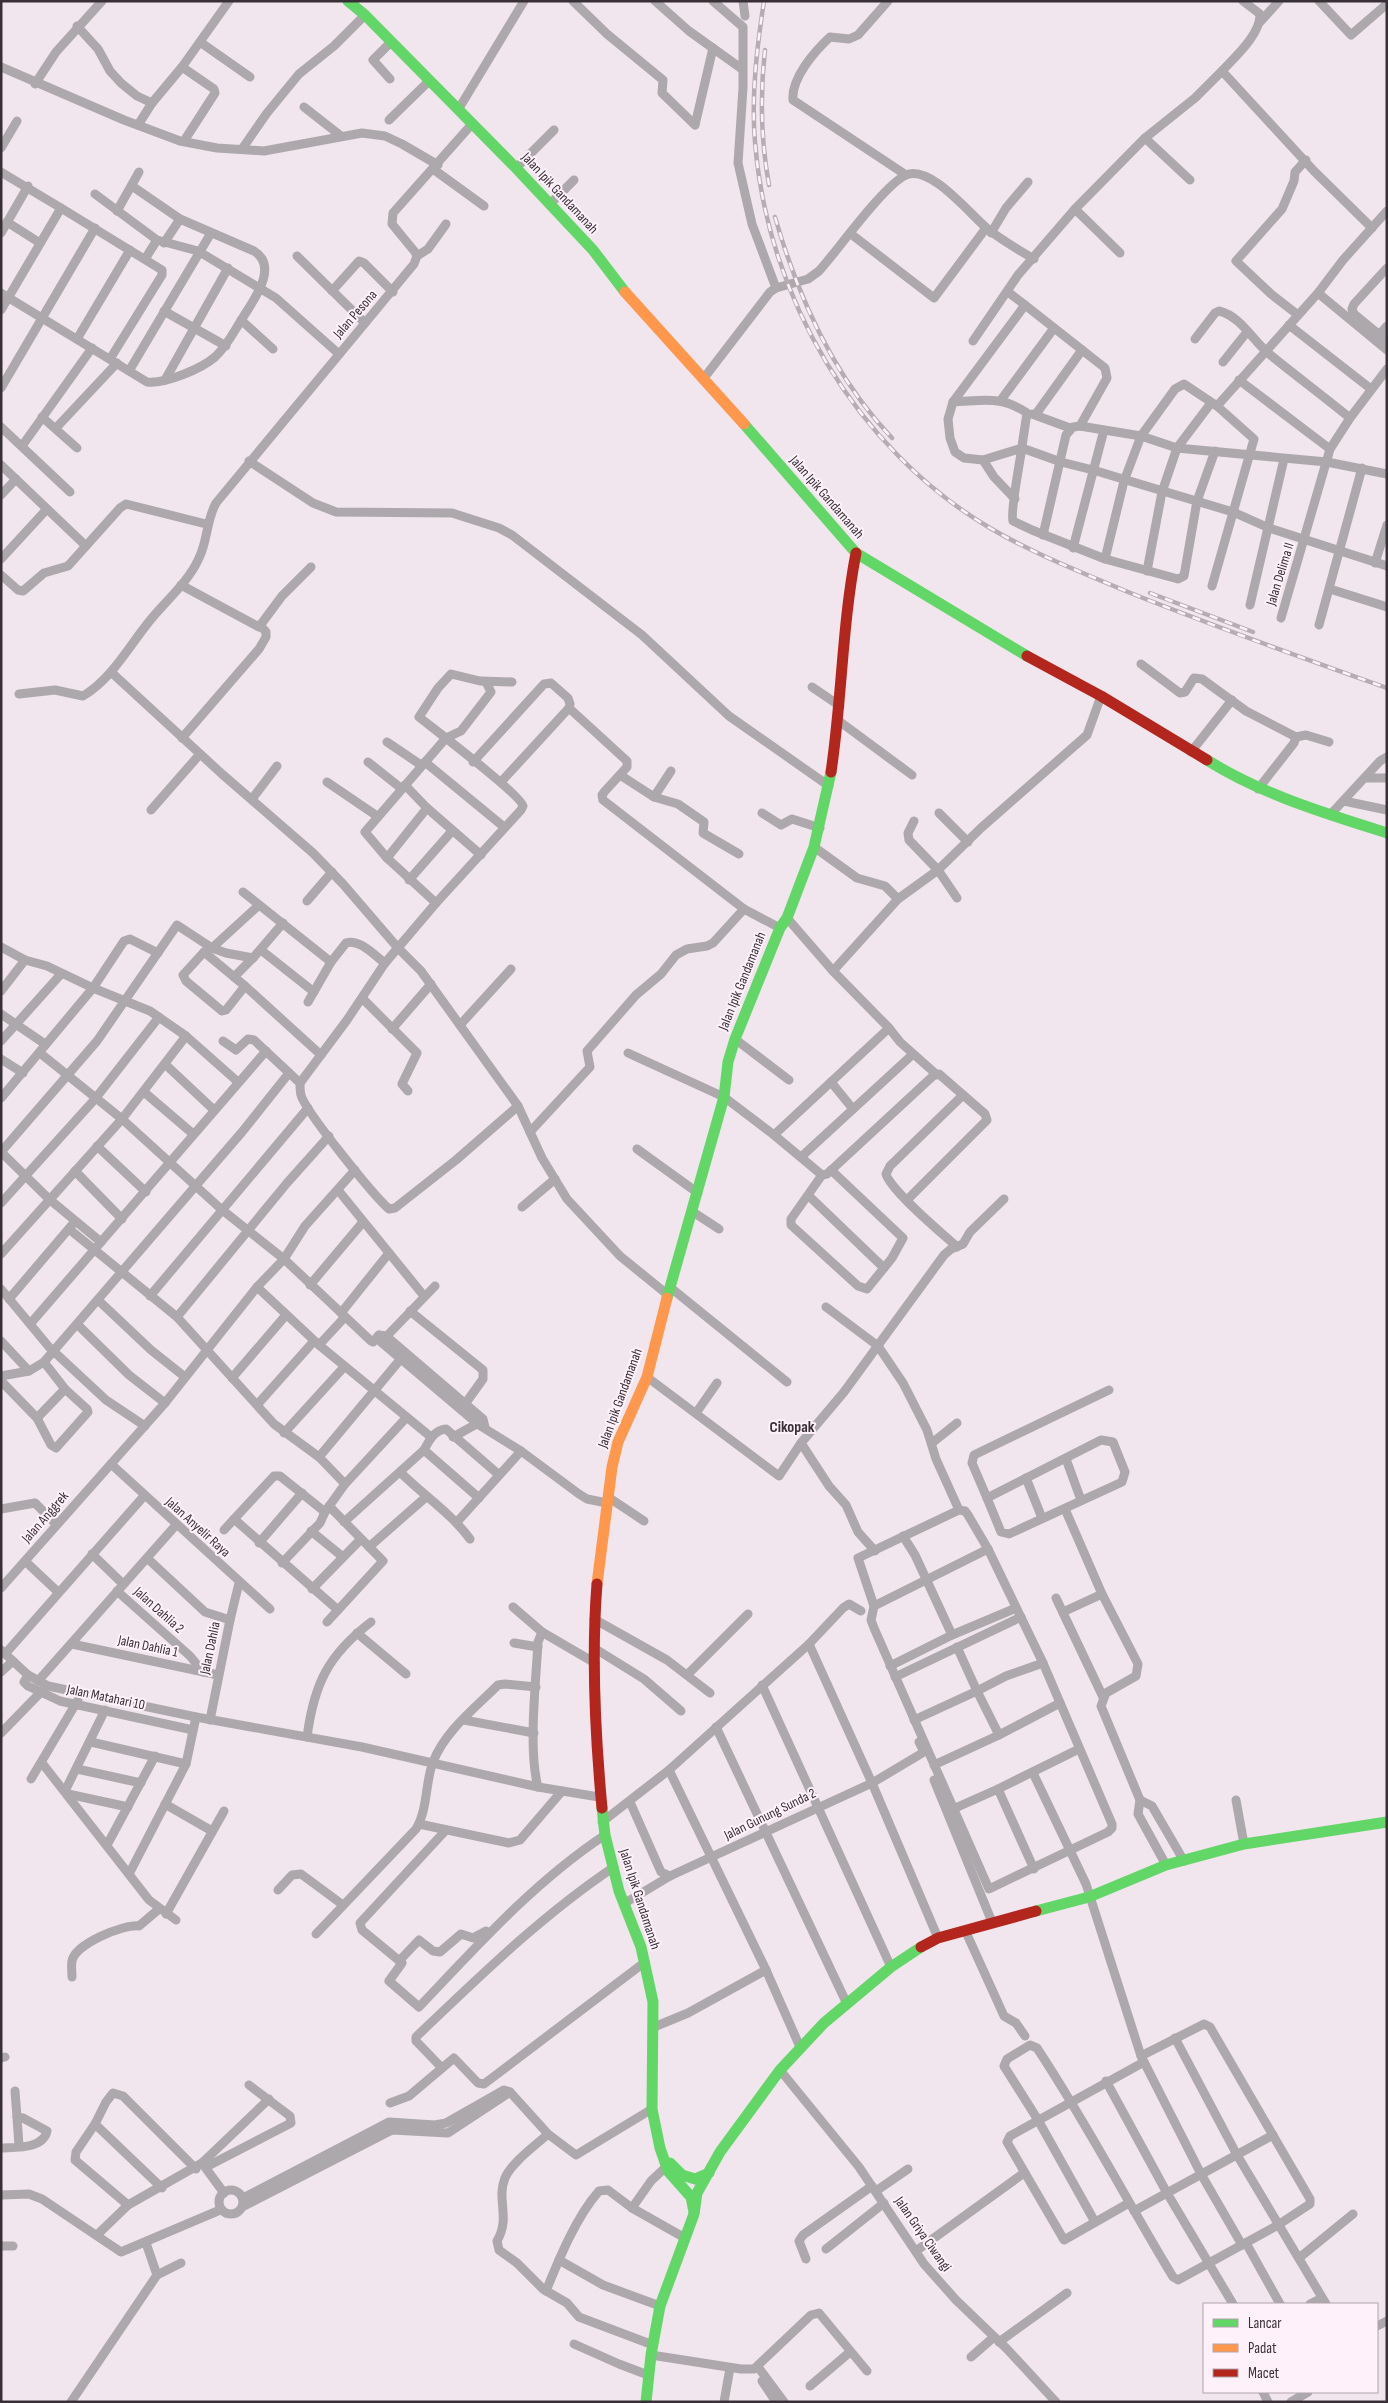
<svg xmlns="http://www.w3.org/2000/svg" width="1388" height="2403" viewBox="0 0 1388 2403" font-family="'Sofia Sans Condensed',sans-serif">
<rect width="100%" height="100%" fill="#f1e5ee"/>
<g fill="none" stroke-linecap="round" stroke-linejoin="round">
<g stroke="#ada8ac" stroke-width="9">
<polyline points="573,1 607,34 663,80 662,93 695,125"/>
<polyline points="655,1 689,31 742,69"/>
<polyline points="743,1 745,16"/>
<path d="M888,1L858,35L849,39L830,37C815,51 791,78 793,100L906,175"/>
<path d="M1243,1L1260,14C1261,34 1235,57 1222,71L1314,171L1372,228"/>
<polyline points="1319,1 1351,35 1387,4"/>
<polyline points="1260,22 1279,1"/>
<polyline points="77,26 98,49 110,71 121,83 137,96 152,103"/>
<polyline points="200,42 250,77"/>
<polyline points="1,67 124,120 180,141 217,148 264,151 362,133 385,136 402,144 438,165"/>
<polyline points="182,67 214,89 215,93 184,141"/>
<polyline points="390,79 373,60 391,42"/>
<polyline points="35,84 56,52 102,1"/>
<polyline points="304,107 341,136"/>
<polyline points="458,110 524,1"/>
<polyline points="389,120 429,81"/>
<polyline points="138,125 152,103 182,67 229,1"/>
<polyline points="695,125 713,48"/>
<polyline points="1145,138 1190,180"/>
<polyline points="1,148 17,121"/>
<polyline points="242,149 267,113 299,74 334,46 365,15"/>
<polyline points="516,168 554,130"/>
<polyline points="433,169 484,206"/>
<polyline points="1,172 61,208"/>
<polyline points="95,194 157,240 198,251 276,298 339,354"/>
<polyline points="550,204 574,180"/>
<polyline points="1075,209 1120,253"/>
<polyline points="117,211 139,172"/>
<polyline points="7,222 40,243"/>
<polyline points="1,233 28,186"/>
<polyline points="991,233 1006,208 1028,182"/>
<polyline points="851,234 934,298 986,228"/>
<polyline points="164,243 180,219"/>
<polyline points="297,256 365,323"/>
<polyline points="417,256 428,249 446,224"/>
<polyline points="145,259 157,240"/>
<polyline points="1387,268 1354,304 1352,309 1354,314 1387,341"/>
<path d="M776,288L808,279L819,271C838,250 884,185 906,175C931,164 971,216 989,230C1003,241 1019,250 1034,259"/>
<polyline points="332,291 359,261 364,263 393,292"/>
<polyline points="1008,292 1025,305"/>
<path d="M1,293L147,382C165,384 201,369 215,357C227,346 233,333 242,319C252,302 280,267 254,251L180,219L132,186"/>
<polyline points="1318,293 1387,350"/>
<polyline points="1,310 61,208 162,270 162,275 110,359"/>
<polyline points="164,311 226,346"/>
<polyline points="1298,315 1271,294 1236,261 1282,209 1294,181 1295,172 1306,160"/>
<polyline points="241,320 273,349"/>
<polyline points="1289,325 1371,389"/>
<polyline points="1379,335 1387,326"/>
<polyline points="77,339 130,250"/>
<path d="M1195,339L1215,313L1219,311C1240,316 1252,339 1268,353C1295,375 1323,396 1350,418"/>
<polyline points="973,341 1018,275 1075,209 1145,138 1195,98 1222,71"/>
<polyline points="1223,362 1247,332"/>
<polyline points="129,371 211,233"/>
<polyline points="704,378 770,292 776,288 752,224 738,163 743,88 743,27 713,1"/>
<polyline points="165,380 228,268"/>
<polyline points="1239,380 1330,449"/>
<polyline points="1,388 95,228"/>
<polyline points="1001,400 1054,328"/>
<polyline points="953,402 1025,305 1105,368 1107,378 1080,426"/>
<polyline points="1217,406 1318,293 1343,260 1387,211"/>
<polyline points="1032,414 1070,428"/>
<polyline points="1036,414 1082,350"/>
<polyline points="42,417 77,448"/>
<polyline points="1,427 70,492"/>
<polyline points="56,428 117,363"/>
<polyline points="22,446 92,348"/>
<path d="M1215,451L1197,501L1184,576L1178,579L1105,559L1032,530L1013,521C1010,514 1020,460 1022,448V446L1027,413C1001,395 982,401 953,402L948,419L950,438L955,452L964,458L983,460L1022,448L1061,462L1093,470L1233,512L1269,528L1387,566"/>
<polyline points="983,460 994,477 1015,499"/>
<polyline points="249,461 313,503 336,512 452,513 499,528 512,535 642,635 729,716 829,786"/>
<polyline points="1,465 86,546"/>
<polyline points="1,495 16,479"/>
<polyline points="1043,535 1066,435 1073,427 1080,426 1141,436 1177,448 1327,462 1387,474"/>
<polyline points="1073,548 1104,430"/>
<polyline points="1,559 47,509"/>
<polyline points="1105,559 1124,481 1141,436 1175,389 1184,384 1217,406 1254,439 1212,586"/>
<polyline points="1375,563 1387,525"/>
<polyline points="1147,571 1162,492 1177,448 1211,403"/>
<polyline points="1,575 18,590 23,591 44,573 68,566 120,508 126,504 206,524"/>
<polyline points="181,585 259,627 282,596 311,567"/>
<polyline points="1330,589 1387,607"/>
<polyline points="1250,605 1284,459"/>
<polyline points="1281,618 1330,449 1350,418 1387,369"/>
<polyline points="1319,625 1362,468"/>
<polyline points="1141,664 1180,693 1185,692 1194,678 1202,679 1246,711 1296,737 1294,743 1258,789"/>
<polyline points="111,672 222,774 313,853 343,884 398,948 421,971 518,1106 542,1158 567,1199 620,1256 668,1295"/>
<polyline points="812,687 840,706"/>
<path d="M19,694L55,690L83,696C113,678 130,644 152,618C168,599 189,581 199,558C208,540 206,521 216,503L414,264L417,256L415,252L392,224L393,213L472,124"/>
<polyline points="569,708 627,761 627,767 605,791 602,795 603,800 744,909 780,928"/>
<polyline points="839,721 912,775"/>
<polyline points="1296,737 1306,735 1329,742"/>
<polyline points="182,738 259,649 266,637 266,632 260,625"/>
<polyline points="387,742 421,765"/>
<polyline points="1191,752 1232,700"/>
<polyline points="368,762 402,789"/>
<polyline points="425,762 504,827"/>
<polyline points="473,762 544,684 551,683 568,698 570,704 569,708 501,782"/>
<polyline points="620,775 654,797 671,771"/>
<polyline points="1366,778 1387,778"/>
<polyline points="327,782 377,816"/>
<polyline points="405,785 427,808 481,855"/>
<polyline points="654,797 678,804 704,822 703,833 739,854"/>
<polyline points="252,799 277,766"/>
<polyline points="1344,801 1387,810"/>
<polyline points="151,810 200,754"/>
<polyline points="762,813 781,825 792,819 820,828"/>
<polyline points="939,813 968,842"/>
<polyline points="1330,815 1380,761 1387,757"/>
<polyline points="914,821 908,833 909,840 938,870 957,898"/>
<polyline points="814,847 857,878 885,886 898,899"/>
<polyline points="387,858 427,808"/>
<polyline points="409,880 452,831"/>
<polyline points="243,892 331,962"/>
<polyline points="307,901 332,872"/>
<polyline points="436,903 387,858 365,832 446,738 461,731 491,692 486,682"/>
<polyline points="787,918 833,971 889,1028 900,1042 936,1074"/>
<polyline points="1,947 25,960 47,966 93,988 150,1011 186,1036 238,1082"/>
<polyline points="261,950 314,992"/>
<polyline points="204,952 245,986 321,1055"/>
<polyline points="833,971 898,899 938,870 981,828 1087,735 1101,696"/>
<polyline points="234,977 253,958"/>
<polyline points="245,986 226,1010 222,1011 186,981 183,975 204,952 212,948 226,953 253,958 283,923"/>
<polyline points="1,991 25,960"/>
<polyline points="362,998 417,1053 402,1084 408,1091"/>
<path d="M308,1002L331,962L346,943C359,938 375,956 385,963"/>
<polyline points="1,1014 45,1044"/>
<polyline points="460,1025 511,969"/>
<polyline points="392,1029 431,984"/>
<polyline points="735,1039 789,1080"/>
<polyline points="1,1041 61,974"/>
<path d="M223,1041L236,1050L248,1039L254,1040L300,1083C300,1087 300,1092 301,1095C305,1111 374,1196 389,1209L395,1208L456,1160L518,1106"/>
<polyline points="40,1053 122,1119 221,1209 284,1259 371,1341 373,1342 379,1335 386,1336 483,1419 485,1427"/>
<polyline points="628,1053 724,1097 774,1135 822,1175 827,1174 933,1076 939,1074 985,1114 987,1120 907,1200"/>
<polyline points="1,1059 23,1073"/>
<polyline points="166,1065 214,1110"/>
<polyline points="831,1082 853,1109"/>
<path d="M300,1083L347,1020L385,963L436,903L521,810L523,806C521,795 434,729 419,717L438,688L451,674L480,681L512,682"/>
<polyline points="144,1092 192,1133"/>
<polyline points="1,1098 93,988 124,941 130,939 158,953"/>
<polyline points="530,1132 590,1067 587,1051 636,995 661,974 676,955 687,949 707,946 713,943 744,909"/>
<polyline points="774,1135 889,1028"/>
<polyline points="97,1146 146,1192"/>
<polyline points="637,1149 698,1193"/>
<polyline points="1,1152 97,1041 177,925 212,948 259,905"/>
<polyline points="1,1152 49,1199 101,1242"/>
<polyline points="801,1157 912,1055"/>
<polyline points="75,1171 122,1219"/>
<polyline points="822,1175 791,1219 791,1225 858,1286 867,1289 892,1258 903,1238 831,1170"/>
<polyline points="338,1190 424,1296"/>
<polyline points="809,1196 884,1268"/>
<polyline points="1,1203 95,1099 159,1017"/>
<polyline points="522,1207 555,1179"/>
<polyline points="693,1212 719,1229"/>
<polyline points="69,1229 177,1317 274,1424 319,1457 345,1484"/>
<path d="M957,1247C942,1233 891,1191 886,1174L890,1166L962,1096"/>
<polyline points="1,1254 122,1119 186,1036"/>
<polyline points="310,1285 363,1222"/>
<polyline points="257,1287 319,1345 431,1437"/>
<polyline points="671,1288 787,1382"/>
<polyline points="1,1289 49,1347 106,1400 145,1426"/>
<polyline points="150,1296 308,1108"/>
<polyline points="9,1299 72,1225"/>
<polyline points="98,1300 151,1350 185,1377"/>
<polyline points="826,1307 878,1346 903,1383 927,1430 936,1459 959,1510"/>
<polyline points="410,1311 483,1370 483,1379 465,1404"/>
<polyline points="341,1313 389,1253"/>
<polyline points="177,1317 287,1183 329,1136"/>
<polyline points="31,1323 266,1051"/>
<polyline points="77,1324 129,1375 165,1403"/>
<polyline points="379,1335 381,1342 479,1425 521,1451 579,1494 587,1499 607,1503"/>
<polyline points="383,1340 435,1286"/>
<polyline points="1,1341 29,1371"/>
<polyline points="319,1345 344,1318"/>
<polyline points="1,1376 29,1371 44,1362 242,1132 289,1073"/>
<polyline points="647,1377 779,1476 801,1443 844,1392 944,1255 951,1249 963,1244 970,1232 1004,1199"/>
<polyline points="232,1378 286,1315"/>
<polyline points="1,1381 37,1418 51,1445 56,1448 88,1412 87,1409 65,1389 44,1362"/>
<polyline points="257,1405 314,1341"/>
<polyline points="696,1413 717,1383"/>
<polyline points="37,1418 65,1389"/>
<polyline points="284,1433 344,1367"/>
<polyline points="453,1437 482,1421"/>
<polygon points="1101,1440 1113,1442 1125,1472 1122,1482 1009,1534 1001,1532 987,1498"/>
<polyline points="801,1443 829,1486 846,1505 858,1532 875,1551"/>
<polyline points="932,1443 957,1423"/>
<polyline points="424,1450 479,1498"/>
<polyline points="319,1457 404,1355"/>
<polyline points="1066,1459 1081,1500"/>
<polyline points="111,1464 270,1609"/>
<path d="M400,1472C423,1495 451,1513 470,1539"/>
<polyline points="1026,1478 1042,1518"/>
<polyline points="608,1497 644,1521"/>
<polyline points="987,1498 972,1463 974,1455 1109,1390"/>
<polyline points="1,1509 35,1503 56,1524"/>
<polyline points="1065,1509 1102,1594 1138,1664 1136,1676 1106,1693 1101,1706 1140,1800 1138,1814 1166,1865"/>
<polygon points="959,1510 965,1511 968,1515 988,1549 1043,1663 1112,1824 1112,1828 1108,1832 989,1889 874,1628 871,1620 874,1606 858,1558"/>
<polyline points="234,1519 338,1610"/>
<path d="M344,1522L424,1450C429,1441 434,1430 446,1429L498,1474"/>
<polyline points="457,1522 521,1451"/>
<polyline points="224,1530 274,1476 280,1476 325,1512"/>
<polyline points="311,1531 343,1557"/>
<polyline points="903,1536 915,1555 952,1635"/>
<polyline points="259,1543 302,1493"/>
<polyline points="369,1547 426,1497"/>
<polyline points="92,1554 123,1584"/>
<polyline points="147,1558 205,1612 230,1620"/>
<polyline points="25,1561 58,1592"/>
<polyline points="282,1563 320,1523 325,1512 345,1484 406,1418"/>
<polyline points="1,1588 165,1403 257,1287 284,1259 305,1226 355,1170"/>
<polyline points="312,1589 361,1539"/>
<polyline points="117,1591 190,1656 203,1672"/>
<polyline points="1056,1598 1103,1697"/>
<polyline points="874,1606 988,1549"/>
<polyline points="513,1607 542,1632"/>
<polyline points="1063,1612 1102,1594"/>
<polyline points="594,1619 667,1660 710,1693"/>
<polyline points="327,1622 383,1561 329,1506"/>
<polyline points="357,1633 406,1674"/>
<polyline points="514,1643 538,1647"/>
<polyline points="72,1644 218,1675"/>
<polyline points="809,1644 872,1783 938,1938"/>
<polyline points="594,1648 644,1679 681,1711"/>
<polyline points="1,1650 28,1675 48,1686 196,1717 362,1747 538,1787 599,1797"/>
<polyline points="5,1654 144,1496"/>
<polyline points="890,1666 952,1635 1016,1608"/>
<polyline points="1,1672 13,1661"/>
<polyline points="688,1674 748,1614"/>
<polyline points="28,1675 24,1682 28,1686 60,1701 193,1730"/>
<polyline points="895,1677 1021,1617"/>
<polyline points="38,1681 176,1525"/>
<polyline points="762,1685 891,1967"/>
<polyline points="210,1720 230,1620 239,1583"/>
<polyline points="464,1720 534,1733"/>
<polyline points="914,1720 977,1691 957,1647"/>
<polyline points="716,1727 847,2004"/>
<polyline points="1,1733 40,1693"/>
<polyline points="999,1735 977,1691 1006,1676 1043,1663"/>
<path d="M307,1737C314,1684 328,1655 371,1622"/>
<polyline points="91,1742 186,1764"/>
<polyline points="42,1763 149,1900 176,1920"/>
<polyline points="934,1765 999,1735 1060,1703"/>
<polyline points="77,1769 141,1783"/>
<polyline points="669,1770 766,1970 800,2047"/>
<polyline points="1033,1773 1086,1884 1141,2056 1201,2174 1242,2245"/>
<polyline points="31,1779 78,1700"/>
<polyline points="934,1780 992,1922"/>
<path d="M538,1787C528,1750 536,1681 538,1642L542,1632L595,1663"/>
<polyline points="998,1789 1034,1869"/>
<polyline points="65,1791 105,1710"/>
<polyline points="68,1794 128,1807"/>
<polyline points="1140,1800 1152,1806 1184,1861"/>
<polyline points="1236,1800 1244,1844"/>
<polyline points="630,1802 661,1872 670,1876"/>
<polyline points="165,1804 212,1831"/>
<polyline points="953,1809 998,1789 1079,1749"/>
<polyline points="602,1822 669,1770 809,1644 843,1608 849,1604 861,1611"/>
<polyline points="419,1824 509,1843 520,1840 562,1791"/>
<path d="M446,1830L360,1923L362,1930L402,1963L389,1981L419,2007C477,1946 534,1882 605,1835"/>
<polyline points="107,1845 155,1756"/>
<polyline points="129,1874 186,1764 196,1717"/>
<polyline points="278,1890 292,1875 301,1874 343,1905"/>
<polyline points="625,1903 670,1876 872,1783 924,1752 919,1742"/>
<polyline points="166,1914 224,1811"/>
<polyline points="965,1930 1004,2016 1016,2023 1025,2036"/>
<path d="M316,1934L416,1829C428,1809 425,1783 433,1762C445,1731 475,1708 498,1685L505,1684L536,1687"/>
<polyline points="399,1961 419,1940 433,1951 440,1952 461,1934 473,1938 486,1931"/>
<path d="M72,1977C72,1972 71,1966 72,1961C75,1944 123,1924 139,1926L159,1909"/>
<polyline points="654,2027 688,2013 766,1970"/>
<polyline points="1175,2038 1237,2155 1326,2304"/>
<polyline points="1,2058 5,2057"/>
<path d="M442,2068L416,2041V2037C479,1977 541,1916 614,1867"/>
<polyline points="780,2070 859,2167 924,2264 956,2300 1007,2349 1056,2402"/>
<polyline points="1106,2081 1167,2193 1233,2304"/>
<polyline points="15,2091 17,2117"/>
<polyline points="390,2103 409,2096 454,2058 478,2083 484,2084 645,1962"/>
<polyline points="95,2124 76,2152 75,2160 128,2205 202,2163 224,2193"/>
<path d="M548,2134C536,2145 511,2163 505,2178C496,2200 511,2217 497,2241L499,2250L517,2263L543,2289L567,2303L579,2317L653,2345"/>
<path d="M1,2148C17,2147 43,2149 47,2131L23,2118L17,2117L19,2146"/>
<polyline points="202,2163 269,2099"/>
<polyline points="206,2167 291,2123 290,2116 249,2085"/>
<polyline points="162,2188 95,2124 106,2102 113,2093 123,2096 196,2169"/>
<circle cx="231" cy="2202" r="12"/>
<polyline points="876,2191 908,2169"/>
<polyline points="1,2195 29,2194 42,2199 121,2252 220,2210"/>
<polyline points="243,2198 389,2122 435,2125 446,2123 504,2090 510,2092 548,2134 576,2155 652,2109"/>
<polyline points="1129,2203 1064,2240 1007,2142 1010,2136 1144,2062"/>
<polyline points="244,2206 392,2130 448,2133 510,2092"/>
<polyline points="632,2208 651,2181 669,2164"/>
<polyline points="1134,2211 1273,2135"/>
<path d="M1095,2222L1038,2120L1004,2066L1007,2059L1030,2045L1037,2048C1086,2122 1127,2201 1173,2277L1178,2280L1278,2225L1310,2204V2199L1210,2027L1204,2024L1141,2056"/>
<polyline points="97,2235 128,2205"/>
<polyline points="1246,2243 1280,2304"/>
<polyline points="1,2246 13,2246"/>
<polyline points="826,2249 884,2203"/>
<polyline points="916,2251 1024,2173"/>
<polyline points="1299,2258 1353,2214"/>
<polyline points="806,2259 799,2241 803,2235 872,2186"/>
<polyline points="559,2260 603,2285 660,2306"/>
<polyline points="157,2275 181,2263"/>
<path d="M546,2291C559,2259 576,2217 599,2191L608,2190L632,2208L685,2238"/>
<polyline points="1310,2304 1322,2298"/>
<polyline points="1377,2326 1387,2321"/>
<polyline points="999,2342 1067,2293"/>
<polyline points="574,2344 619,2364 648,2375"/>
<polyline points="651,2355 741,2369 754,2369 811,2315 819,2313 867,2371"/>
<polyline points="971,2357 994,2337"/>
<polyline points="758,2367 784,2402"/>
<polyline points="762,2381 776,2402"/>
<polyline points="810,2386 850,2352"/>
<polyline points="1263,2392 1268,2402"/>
<polyline points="71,2402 157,2275 146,2243"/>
<polyline points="724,2402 730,2368"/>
<polyline points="1291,2402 1308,2392"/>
</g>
<g stroke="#63d668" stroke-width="11">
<polyline points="348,1 365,15 516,168 593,250 625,292"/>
<polyline points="744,424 856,553 1027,656"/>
<path d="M1207,760C1263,795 1325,813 1387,833"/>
<polyline points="667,1298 724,1097 728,1062 735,1039 780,928 787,918 814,847 831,772"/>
<polyline points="602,1808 605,1835 619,1891 641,1947 653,2002 652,2109 660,2148 668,2171 691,2197 694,2212"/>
<polyline points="1036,1911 1089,1897 1166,1865 1244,1844 1387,1822"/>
<polyline points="670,2163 682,2175 695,2179 709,2173"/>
<polyline points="646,2402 651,2355 660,2306 694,2214 697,2193 720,2152 780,2070 824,2023 891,1967 921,1947"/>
</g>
<g stroke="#ff974d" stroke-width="11">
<polyline points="625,292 744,424"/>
<polyline points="597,1584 612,1467 618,1442 647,1377 667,1298"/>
</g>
<g stroke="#b3261e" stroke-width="11">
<polyline points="1027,656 1101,696 1207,760"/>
<path d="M831,772C842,699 842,625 856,553"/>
<path d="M597,1584C591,1659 595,1733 602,1808"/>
<polyline points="921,1947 938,1938 1036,1911"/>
</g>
<defs>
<g id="rail">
<path d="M764,1C757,47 751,95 755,142C767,296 856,449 990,528C1034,554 1081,572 1128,592C1213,626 1300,657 1387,688"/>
<path d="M765,50C760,94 761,141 769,185"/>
<path d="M775,217C798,297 833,376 892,438"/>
<polyline points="1150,593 1253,632"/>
</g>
</defs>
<use href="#rail" stroke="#b5adb2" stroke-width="4.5"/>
<use href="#rail" stroke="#fef1fa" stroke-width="2.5" stroke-dasharray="8" stroke-linecap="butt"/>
</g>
<g text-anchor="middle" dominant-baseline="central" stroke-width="4" stroke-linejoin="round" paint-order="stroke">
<g font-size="14" fill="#393037" stroke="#fef1fa">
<text transform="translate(560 193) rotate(47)">Jalan Ipik Gandamanah</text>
<text transform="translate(355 314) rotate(-49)">Jalan Pesona</text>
<text transform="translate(827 497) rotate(49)">Jalan Ipik Gandamanah</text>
<text transform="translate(1280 574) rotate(-73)">Jalan Delima II</text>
<text transform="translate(742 981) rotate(-68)">Jalan Ipik Gandamanah</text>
<text transform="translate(620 1398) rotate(-70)">Jalan Ipik Gandamanah</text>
<text transform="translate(45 1517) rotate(-49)">Jalan Anggrek</text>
<text transform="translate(198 1527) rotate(42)">Jalan Anyelir Raya</text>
<text transform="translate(159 1610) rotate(42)">Jalan Dahlia 2</text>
<text transform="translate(148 1646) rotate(12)">Jalan Dahlia 1</text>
<text transform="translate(210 1648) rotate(-78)">Jalan Dahlia</text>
<text transform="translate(106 1697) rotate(12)">Jalan Matahari 10</text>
<text transform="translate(770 1814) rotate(-26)">Jalan Gunung Sunda 2</text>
<text transform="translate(640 1899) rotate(72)">Jalan Ipik Gandamanah</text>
<text transform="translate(923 2234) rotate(55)">Jalan Griya Ciwangi</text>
</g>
<g font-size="16" font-weight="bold" fill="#393037" stroke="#fef1fa">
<text x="792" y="1427">Cikopak</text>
</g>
</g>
<rect width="1388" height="2403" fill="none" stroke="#393037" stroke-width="5"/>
<rect x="1203" y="2303" width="175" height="90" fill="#fef1fa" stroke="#afa4ac"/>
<rect x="1213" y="2319" width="25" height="8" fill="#63d668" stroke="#afa4ac"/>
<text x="1248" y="2328" font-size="15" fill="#393037">Lancar</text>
<rect x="1213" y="2344" width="25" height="8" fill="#ff974d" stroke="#afa4ac"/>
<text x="1248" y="2353" font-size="15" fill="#393037">Padat</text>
<rect x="1213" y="2369" width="25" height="8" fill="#b3261e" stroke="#afa4ac"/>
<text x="1248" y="2378" font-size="15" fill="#393037">Macet</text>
</svg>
